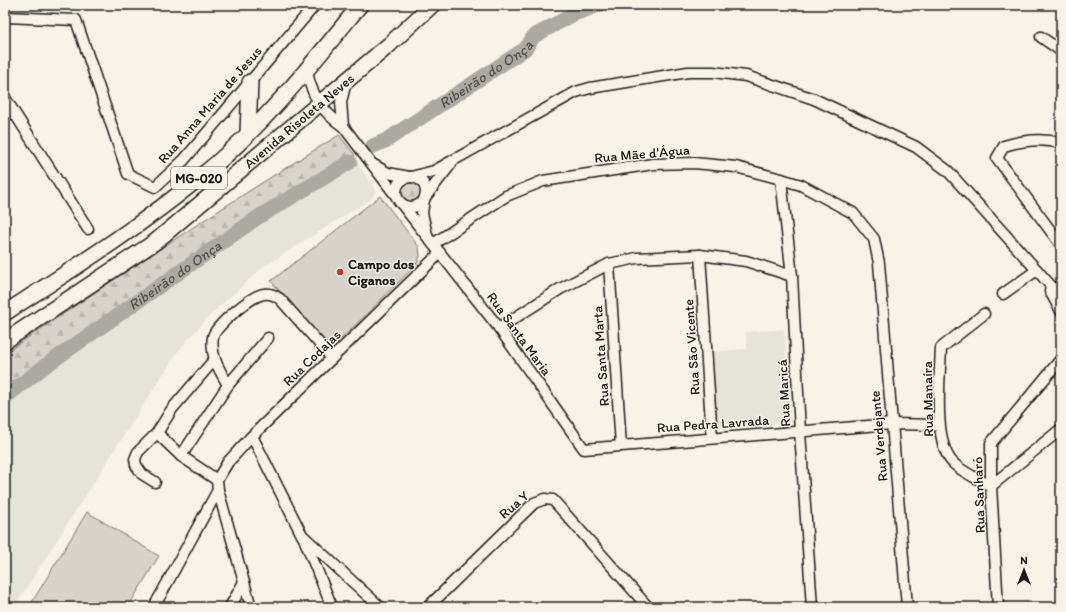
<svg xmlns="http://www.w3.org/2000/svg" width="1066" height="612" viewBox="0 0 1066 612" font-family="Itim,sans-serif">
<defs>
<pattern id="forest-firs" width="22" height="20" patternUnits="userSpaceOnUse"><rect width="22" height="20" fill="#d7d3cb"/><path d="M5 1l3.5 6h-7zM16 11l3.5 6h-7z" fill="#b8b5ae"/></pattern>
</defs>
<rect width="100%" height="100%" fill="#f7f3e8"/>
<filter id="ink" filterUnits="userSpaceOnUse"><feTurbulence type="fractalNoise" baseFrequency=".025" numOctaves="2"/><feDisplacementMap in="SourceGraphic" scale="8" xChannelSelector="R" yChannelSelector="G"/><feConvolveMatrix kernelMatrix="1 2 1 2 8 2 1 2 1" color-interpolation-filters="sRGB"/></filter>
<g filter="url(#ink)">
<g fill="#e6e3d9">
<polygon points="357,162 376,191 371,199 263,267 209,316 178,351 14,607 5,607 5,403 280,212"/>
<polygon points="784,329 791,423 715,428 709,352 747,349 746,332"/>
</g>
<g fill="#d7d3cb" stroke="#7a7874">
<polygon points="380,196 419,247 420,256 417,264 329,351 271,281"/>
<polygon points="87,512 159,556 128,607 29,607"/>
</g>
<g fill="url(#forest-firs)" stroke="#7a7874">
<path d="M339,135L355,155C235,228 117,308 5,392V354L11,349C119,276 227,203 339,135Z"/>
<circle cx="411" cy="192" r="12"/>
</g>
<g fill="none" stroke-linecap="round" stroke-linejoin="round">
<g stroke="#aca9a2" stroke-width="15">
<path id="s1" d="M373,146L387,140L525,49L534,36L574,14L599,5"/>
<path id="s2" d="M5,397L45,366L260,216L350,162"/>
</g>
<defs>
<g id="minor">
<polyline points="5,17 76,20 128,174 155,187 184,160 315,5"/>
<polyline points="1041,37 1061,51"/>
<path d="M307,70C310,93 323,113 343,126"/>
<polyline points="346,82 341,102 343,126 397,197"/>
<polyline points="5,98 88,229"/>
<path d="M1061,143C1042,138 1023,140 1004,146L997,158L1061,245"/>
<polyline points="374,165 388,173 409,177"/>
<circle cx="411" cy="192" r="15"/>
<polyline points="411,177 434,171 576,92 590,88 688,72 713,72 746,76 814,99 916,147 948,171 1061,297"/>
<polyline points="781,179 792,276 800,432 812,607"/>
<polyline points="426,196 451,164"/>
<polyline points="424,200 422,213 427,235"/>
<polyline points="400,202 499,328 584,449 892,424 939,425"/>
<polyline points="433,244 506,196 543,181 653,164 694,163 736,167 781,179 801,185 853,213 874,239 879,263 907,607"/>
<polyline points="700,255 712,438"/>
<polyline points="609,264 621,446"/>
<polyline points="1050,291 1061,311"/>
<polyline points="1003,294 1037,270"/>
<path d="M984,314L941,348C940,377 932,444 954,464C964,473 980,480 991,486L1061,429"/>
<polyline points="499,328 560,289 609,264 637,258 700,255 746,261 792,276"/>
<path d="M228,385C219,369 210,356 213,337C215,326 252,295 264,294C271,293 274,295 280,299L332,358"/>
<polyline points="157,433 181,456 217,480"/>
<polyline points="252,436 302,535 380,607"/>
<polyline points="181,456 228,385 268,338"/>
<polyline points="155,482 142,474 136,465 135,459 138,452 157,433 172,409 214,360"/>
<polyline points="303,536 332,607"/>
<polyline points="154,607 218,490"/>
<polyline points="230,607 244,582"/>
<polyline points="251,607 218,490 217,480 228,462 252,436 440,253"/>
<polyline points="428,607 534,503 545,499 553,500 648,607"/>
<polyline points="998,607 991,486 991,443 1061,359"/>
</g>
<g id="highway">
<polyline points="248,133 250,82"/>
<path d="M5,313C71,270 138,228 199,178C261,129 311,65 360,5"/>
<path id="s3" d="M5,341L155,242L389,45L432,5"/>
</g>
</defs>
<use href="#minor" stroke="#1c1c1c" stroke-width="13"/>
<use href="#highway" stroke="#1c1c1c" stroke-width="18"/>
<use href="#minor" stroke="#f7f3e8" stroke-width="10"/>
<use href="#highway" stroke="#f7f3e8" stroke-width="15"/>
</g>
</g>
<circle fill="#c8321e" stroke="#f7f3e8" stroke-width="1.5" cx="340" cy="272" r="4"/>
<g text-anchor="middle" dominant-baseline="central" stroke-width="3" stroke-linejoin="round" paint-order="stroke">
<rect fill="#f7f3e8" stroke="#5e5c59" stroke-width="1" x="171" y="167" width="56" height="22" rx="3"/>
<g font-size="13" font-weight="bold" fill="#1c1c1c">
<text x="199" y="178">MG-020</text>
</g>
<g font-size="14" fill="#1c1c1c" stroke="#f7f3e8">
<text transform="translate(210 105) rotate(-49)">Rua Anna Maria de Jesus</text>
<text stroke="none"><textPath href="#s3" startOffset="368">Avenida Risoleta Neves</textPath></text>
<text transform="translate(642 154) rotate(-5)">Rua Mãe d'Água</text>
<text transform="translate(519 334) rotate(54)">Rua Santa Maria</text>
<text transform="translate(692 347) rotate(-94)">Rua São Vicente</text>
<text transform="translate(601 356) rotate(-94)">Rua Santa Marta</text>
<text transform="translate(312 358) rotate(-44)">Rua Codajas</text>
<text transform="translate(784 393) rotate(-93)">Rua Maricá</text>
<text transform="translate(928 399) rotate(-91)">Rua Manaíra</text>
<text transform="translate(713 424) rotate(-4)">Rua Pedra Lavrada</text>
<text transform="translate(879 436) rotate(-95)">Rua Verdejante</text>
<text transform="translate(979 495) rotate(-92)">Rua Sanharó</text>
<text transform="translate(514 505) rotate(-41)">Rua Y</text>
</g>
<g font-size="14" font-weight="bold" fill="#1c1c1c" stroke="#f7f3e8" text-anchor="start">
<text x="348" y="264">Campo dos<tspan x="348" dy="16">Ciganos</tspan></text>
</g>
<g font-size="15" font-style="italic" fill="#565452" stroke="#f7f3e8">
<text stroke="none"><textPath href="#s1" startOffset="134">Ribeirão do Onça</textPath></text>
<text stroke="none"><textPath href="#s2" startOffset="209">Ribeirão do Onça</textPath></text>
</g>
</g>
<rect width="1066" height="612" fill="none" stroke="#f7f3e8" stroke-width="20"/>
<rect x="10" y="10" width="1046" height="592" fill="none" stroke="#1c1c1c" stroke-width="1.5" filter="url(#ink)"/>
<g transform="translate(1024 570)" stroke="#f7f3e8" stroke-width="3" paint-order="stroke">
<path d="M0-3L7 15L0 10L-7 15Z" fill="#1c1c1c"/>
<text y="-6" font-size="11" font-weight="bold" text-anchor="middle" fill="#1c1c1c">N</text>
</g>
</svg>
